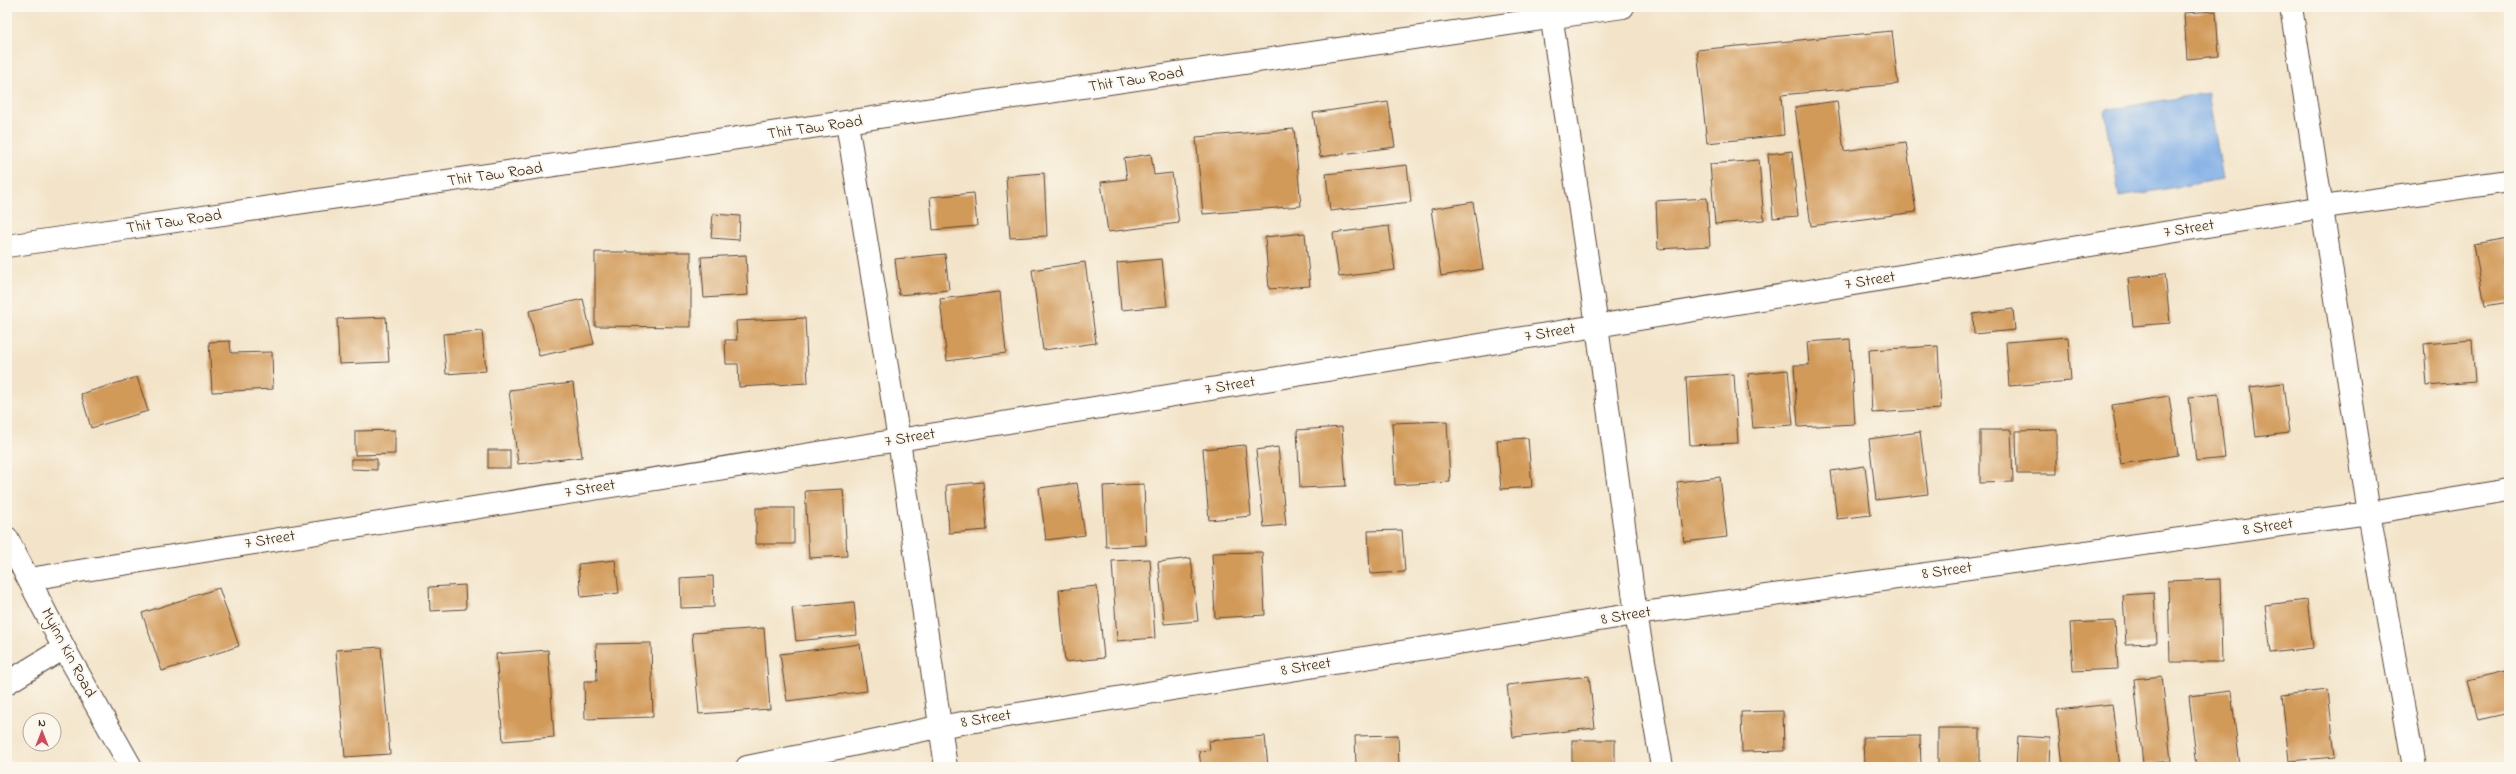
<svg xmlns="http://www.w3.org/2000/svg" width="2516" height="774" viewBox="0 0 2516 774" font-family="'Indie Flower',sans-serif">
<rect width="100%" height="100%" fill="#fbf7ec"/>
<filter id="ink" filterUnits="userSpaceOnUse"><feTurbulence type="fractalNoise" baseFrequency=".025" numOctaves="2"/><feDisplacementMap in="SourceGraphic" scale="8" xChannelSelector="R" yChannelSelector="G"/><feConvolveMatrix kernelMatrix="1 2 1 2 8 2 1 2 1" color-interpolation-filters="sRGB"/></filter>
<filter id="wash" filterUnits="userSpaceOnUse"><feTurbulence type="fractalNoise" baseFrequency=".012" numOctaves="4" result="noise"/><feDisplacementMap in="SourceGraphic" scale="16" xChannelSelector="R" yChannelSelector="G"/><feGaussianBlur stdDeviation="0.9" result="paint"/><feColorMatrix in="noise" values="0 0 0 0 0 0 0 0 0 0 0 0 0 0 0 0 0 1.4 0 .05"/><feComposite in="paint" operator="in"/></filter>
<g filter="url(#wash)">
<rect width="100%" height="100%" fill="#f3e4c9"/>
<polygon fill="#7cace6" stroke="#5c6b82" points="2208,93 2223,179 2119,197 2105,110"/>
<g id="blocks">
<g fill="#d29a59">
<polygon points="2216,11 2219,56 2187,59 2184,13"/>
<polygon points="1892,31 1898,84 1781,95 1784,135 1707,143 1697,50"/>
<polygon points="1837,101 1844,151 1906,142 1916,212 1811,226 1795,107"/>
<polygon points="1388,102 1395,147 1320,157 1313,113"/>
<polygon points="1294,129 1301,206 1203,214 1196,137"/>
<polygon points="1792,151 1798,216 1773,218 1768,154"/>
<polygon points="1151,154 1154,175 1172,173 1179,223 1108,232 1101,182 1127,179 1124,158"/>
<polygon points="1759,160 1764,220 1715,224 1710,164"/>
<polygon points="1407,165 1411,202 1330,211 1326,174"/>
<polygon points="1044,173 1047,236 1010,238 1006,176"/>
<polygon points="974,193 977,226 933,230 930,197"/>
<polygon points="1707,198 1710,246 1658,249 1656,201"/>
<polygon points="1473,202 1483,269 1441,276 1431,209"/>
<polygon points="713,214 740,216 739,240 711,238"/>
<polygon points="1389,226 1395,270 1339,277 1333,233"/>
<polygon points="1305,233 1310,286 1269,289 1265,237"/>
<polygon points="2509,238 2509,302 2485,306 2474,244"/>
<polygon points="595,252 691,252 691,327 595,326"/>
<polygon points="945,254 949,290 899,295 895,259"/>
<polygon points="746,255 748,295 704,298 701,257"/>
<polygon points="1162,259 1167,306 1121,310 1117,263"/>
<polygon points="1085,262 1096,343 1043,350 1032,270"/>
<polygon points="2165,274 2170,323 2133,326 2128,278"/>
<polygon points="1000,292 1006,353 947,361 940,299"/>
<polygon points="583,299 594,344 539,356 529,311"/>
<polygon points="2013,309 2015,330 1974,334 1973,314"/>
<polygon points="386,317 389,362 339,364 337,319"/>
<polygon points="805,318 808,383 739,387 738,364 726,364 725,340 737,340 736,321"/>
<polygon points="482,331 486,371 446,374 443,334"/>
<polygon points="2068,337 2071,381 2009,386 2006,342"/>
<polygon points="1850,339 1855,424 1798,427 1794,365 1809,365 1807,342"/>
<polygon points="2472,340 2475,382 2427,386 2424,344"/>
<polygon points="230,341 231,353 272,352 273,389 212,392 209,342"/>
<polygon points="1938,346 1941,409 1872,413 1869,350"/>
<polygon points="1788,370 1793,425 1753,428 1748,374"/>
<polygon points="1734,374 1738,443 1690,445 1686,377"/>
<polygon points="137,377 148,411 91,428 81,394"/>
<polygon points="573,383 582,457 518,464 509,390"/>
<polygon points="2283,383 2289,433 2256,437 2250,387"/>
<polygon points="2218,394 2225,458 2196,461 2189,397"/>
<polygon points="2169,396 2178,455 2121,464 2112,405"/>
<polygon points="1447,421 1450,482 1395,485 1392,423"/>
<polygon points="1342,427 1346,486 1300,488 1297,430"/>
<polygon points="395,430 395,454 355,455 355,431"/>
<polygon points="1980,430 2011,430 2013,482 1980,483"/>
<polygon points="2057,430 2057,474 2017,474 2016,431"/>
<polygon points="1920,432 1928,494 1876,500 1869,439"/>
<polygon points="1528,438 1532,487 1501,489 1497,440"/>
<polygon points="1245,445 1251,516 1209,520 1203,449"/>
<polygon points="1278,447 1286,525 1264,527 1256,450"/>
<rect x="488" y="450" width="22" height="18"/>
<polygon points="351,459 377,459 377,470 351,469"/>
<polygon points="1865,466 1871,515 1837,519 1831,471"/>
<polygon points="1720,477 1727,537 1684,542 1677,482"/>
<polygon points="983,482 987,530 949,533 946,485"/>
<polygon points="1077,483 1085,535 1046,540 1039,488"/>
<polygon points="1144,484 1146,545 1106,547 1103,486"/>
<polygon points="843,489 847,556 809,558 805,491"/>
<rect x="756" y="508" width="38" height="36"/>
<polygon points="1402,530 1405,572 1370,574 1368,531"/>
<polygon points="1262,552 1265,615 1215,618 1212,553"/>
<polygon points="1191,558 1198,621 1164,624 1158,562"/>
<polygon points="1150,559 1155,638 1117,641 1112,561"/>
<polygon points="615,560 619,593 581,597 578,564"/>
<polygon points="713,576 714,607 681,608 680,578"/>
<polygon points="2220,579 2222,662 2170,662 2168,581"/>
<polygon points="465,585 466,609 430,611 429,587"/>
<polygon points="1097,586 1104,658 1065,662 1059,590"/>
<polygon points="219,588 239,646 162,671 142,613"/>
<polygon points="2154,593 2157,643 2126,644 2123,595"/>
<polygon points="2307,600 2313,648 2271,653 2265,605"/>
<polygon points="854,602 857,635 796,641 792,608"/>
<polygon points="2115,621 2118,669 2073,671 2070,623"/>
<polygon points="764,628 770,709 699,714 692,633"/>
<polygon points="651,643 653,717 585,719 584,681 597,681 596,644"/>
<polygon points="860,644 867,691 787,701 780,654"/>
<polygon points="381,647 390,754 345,757 336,650"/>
<polygon points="548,650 554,737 503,741 496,654"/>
<polygon points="2509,670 2509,713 2478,720 2468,680"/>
<polygon points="1589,676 1595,728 1513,737 1507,685"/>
<polygon points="2162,676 2171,761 2143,764 2134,679"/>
<polygon points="2328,690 2335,757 2289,761 2282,695"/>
<polygon points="2231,691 2240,767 2197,767 2189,696"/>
<polygon points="2112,704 2120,767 2063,767 2057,710"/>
<polygon points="1783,711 1784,751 1742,752 1741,712"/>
<rect x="1938" y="728" width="42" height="39"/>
<polygon points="1398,735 1399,767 1356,767 1355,736"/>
<polygon points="1265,736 1268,767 1201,767 1199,751 1210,750 1209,741"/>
<polygon points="1920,736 1921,767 1864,767 1863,737"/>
<polygon points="2018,736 2050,738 2049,767 2016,767"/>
<rect x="1572" y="740" width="43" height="27"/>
</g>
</g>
</g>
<g filter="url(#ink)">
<use href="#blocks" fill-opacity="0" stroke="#574638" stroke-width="1"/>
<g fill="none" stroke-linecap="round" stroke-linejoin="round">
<defs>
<g id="minor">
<polyline points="1550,7 1597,326 1636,614 1662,767"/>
<polyline points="2291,7 2369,513 2414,767"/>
<polyline points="847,123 899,440 946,767"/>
<polyline points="37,595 29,579 899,440 2323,207 2509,181"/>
<polyline points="7,683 64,648 56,633"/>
<polyline points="747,767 938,727 1636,614 2369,513 2509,490"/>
</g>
<g id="tertiary">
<polyline points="7,246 1623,7"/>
<polyline points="7,538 64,648 131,767"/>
</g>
</defs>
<use href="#minor" stroke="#574638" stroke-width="24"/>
<use href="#tertiary" stroke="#574638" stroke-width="24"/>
<use href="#minor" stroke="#fff" stroke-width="22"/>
<use href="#tertiary" stroke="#fff" stroke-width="22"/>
</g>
</g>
<g text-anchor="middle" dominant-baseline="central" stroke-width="4" stroke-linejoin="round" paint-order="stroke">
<g font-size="16" fill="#3b2a1e" stroke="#fbf7ec">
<text transform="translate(1136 80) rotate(-9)">Thit Taw Road</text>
<text transform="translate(815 128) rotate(-8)">Thit Taw Road</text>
<text transform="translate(495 175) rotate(-8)">Thit Taw Road</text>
<text transform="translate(174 222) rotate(-8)">Thit Taw Road</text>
<text transform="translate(2189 229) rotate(-9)">7 Street</text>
<text transform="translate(1870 281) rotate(-9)">7 Street</text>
<text transform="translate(1550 333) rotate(-9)">7 Street</text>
<text transform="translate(1230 386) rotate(-9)">7 Street</text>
<text transform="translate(910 438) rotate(-9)">7 Street</text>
<text transform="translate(590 489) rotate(-9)">7 Street</text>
<text transform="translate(2268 527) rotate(-8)">8 Street</text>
<text transform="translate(270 540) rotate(-9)">7 Street</text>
<text transform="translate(1947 571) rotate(-8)">8 Street</text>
<text transform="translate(1626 616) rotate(-9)">8 Street</text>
<text transform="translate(68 653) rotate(62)">Myinn Kin Road</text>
<text transform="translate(1306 667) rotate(-9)">8 Street</text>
<text transform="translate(986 719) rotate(-9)">8 Street</text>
</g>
</g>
<rect width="2516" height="774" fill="none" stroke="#fbf7ec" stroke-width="24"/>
<g transform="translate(42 732)"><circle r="19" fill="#fbf7ec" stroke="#aea59a"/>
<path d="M0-3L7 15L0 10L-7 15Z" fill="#d1495b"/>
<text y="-6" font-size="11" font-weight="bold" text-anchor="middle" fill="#3b2a1e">N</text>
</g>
</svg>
